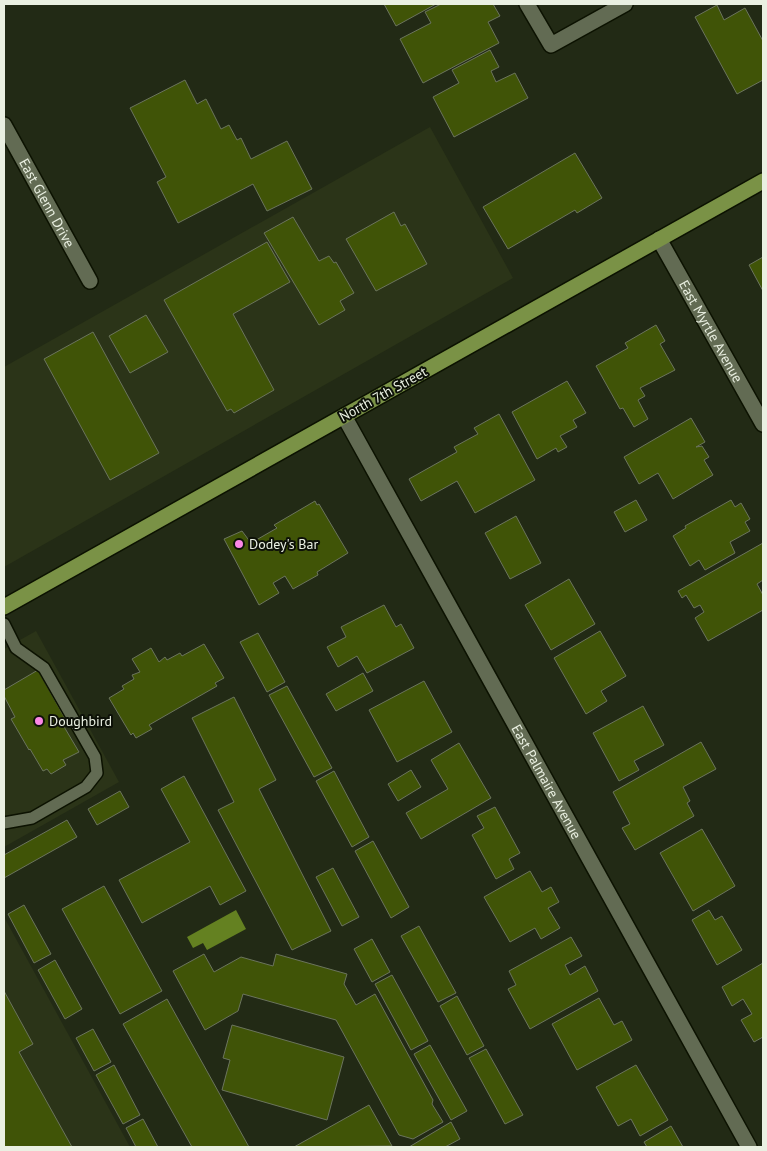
<svg xmlns="http://www.w3.org/2000/svg" width="767" height="1151" viewBox="0 0 767 1151" font-family="'PT Sans',sans-serif">
<rect width="100%" height="100%" fill="#222a15"/>
<g fill="#2b3418">
<polygon points="430,127 513,278 4,567 4,367"/>
<polygon points="36,631 119,782 4,847 4,649"/>
<polygon points="4,917 130,1147 4,1147"/>
</g>
<polygon fill="#648121" points="236,910 246,929 207,950 203,943 193,948 187,937"/>
<g fill="#405407" stroke="#6b745d">
<polygon points="384,4 436,4 396,26"/>
<polygon points="441,4 493,4 500,16 488,22 499,43 423,83 400,39 431,23 425,12"/>
<polygon points="717,5 724,20 745,8 763,41 763,80 737,94 695,17"/>
<polygon points="490,50 499,67 491,71 496,82 515,73 528,98 454,137 433,97 459,83 452,70"/>
<polygon points="185,80 197,104 206,99 221,129 229,125 237,140 241,138 251,159 287,141 312,189 267,211 253,184 178,223 157,182 166,177 130,108"/>
<polygon points="575,153 602,198 577,213 575,210 508,249 483,207"/>
<polygon points="394,212 401,226 405,224 427,264 376,291 346,239"/>
<polygon points="293,217 319,261 329,256 334,263 336,262 354,293 340,301 345,310 319,325 264,233"/>
<polygon points="267,242 290,282 233,314 274,390 234,413 231,409 227,411 164,300"/>
<polygon points="763,257 763,291 749,265"/>
<polygon points="146,315 168,352 130,373 109,336"/>
<polygon points="656,325 665,341 660,344 675,370 640,388 645,396 638,400 648,419 634,427 623,408 620,409 596,366 628,348 625,343"/>
<polygon points="93,332 159,453 110,480 44,359"/>
<polygon points="567,381 586,413 573,420 577,427 560,436 567,447 558,452 556,448 537,459 512,412"/>
<polygon points="499,414 535,480 475,513 457,481 421,501 409,479 457,452 454,447 478,434 474,428"/>
<polygon points="691,418 705,442 696,447 702,446 709,457 704,460 713,475 673,499 658,473 639,484 624,457"/>
<polygon points="636,500 647,520 625,532 614,512"/>
<polygon points="731,500 735,507 741,503 750,519 745,522 750,531 730,542 735,553 705,570 699,560 690,566 673,536 686,528 685,526"/>
<polygon points="315,501 317,505 319,504 348,553 317,572 318,575 293,589 285,576 273,583 279,593 259,605 224,539 242,531 251,543 277,528 274,525"/>
<polygon points="516,516 541,563 510,579 485,533"/>
<polygon points="763,543 763,580 757,584 763,595 763,610 708,641 695,618 704,612 700,605 694,608 686,595 682,598 678,591"/>
<polygon points="569,579 595,624 551,650 525,605"/>
<polygon points="384,605 396,627 401,624 414,648 367,673 357,656 338,667 327,647 346,637 341,627"/>
<polygon points="600,631 626,676 601,691 607,701 586,714 554,658"/>
<polygon points="258,633 285,682 267,692 240,642"/>
<polygon points="204,644 224,678 215,683 217,686 149,725 152,729 136,738 133,733 131,735 109,698 124,689 122,686 134,679 132,675 140,672 132,659 151,648 159,662 165,657 167,660 180,653 182,656"/>
<polygon points="38,670 67,722 63,725 79,752 63,760 66,765 51,774 47,769 43,771 30,749 29,750 11,719 15,717 4,696 4,690"/>
<polygon points="363,673 373,691 336,711 326,694"/>
<polygon points="424,681 452,732 397,762 369,710"/>
<polygon points="287,686 332,768 314,777 269,695"/>
<polygon points="234,697 276,780 259,789 331,931 292,950 218,810 234,802 192,718"/>
<polygon points="643,706 664,745 634,761 639,770 619,781 593,733"/>
<polygon points="701,742 716,769 683,787 690,801 687,803 694,816 635,850 622,828 630,824 613,792"/>
<polygon points="459,743 491,798 421,839 406,813 448,789 431,760"/>
<polygon points="411,770 421,787 398,801 388,784"/>
<polygon points="334,771 369,837 352,847 316,781"/>
<polygon points="184,776 246,891 220,905 210,886 142,923 119,880 190,842 161,789"/>
<polygon points="120,791 129,807 97,825 88,809"/>
<polygon points="495,807 520,853 509,859 514,869 496,879 472,835 484,828 477,816"/>
<polygon points="67,820 77,837 4,878 4,855"/>
<polygon points="702,829 735,886 693,911 660,853"/>
<polygon points="373,841 409,907 391,918 355,851"/>
<polygon points="333,868 359,917 342,926 316,877"/>
<polygon points="530,871 542,892 551,887 559,902 548,908 560,928 541,939 535,928 510,942 484,897"/>
<polygon points="104,886 162,991 120,1014 62,909"/>
<polygon points="24,905 51,954 34,963 8,914"/>
<polygon points="709,910 715,920 722,916 742,950 717,965 692,920"/>
<polygon points="419,926 456,993 438,1002 401,936"/>
<polygon points="571,937 582,956 565,965 570,975 585,966 598,991 530,1029 508,989 516,985 509,971"/>
<polygon points="372,939 390,972 372,982 354,949"/>
<polygon points="204,954 214,972 241,957 273,966 276,954 347,974 344,984 356,1005 375,994 433,1100 432,1104 443,1122 413,1139 399,1135 336,1020 243,994 238,1011 205,1030 173,971"/>
<polygon points="55,960 82,1009 65,1019 38,970"/>
<polygon points="763,963 763,1037 754,1042 741,1020 752,1014 743,999 732,1006 722,987"/>
<polygon points="392,975 428,1041 411,1050 375,984"/>
<polygon points="4,991 33,1044 19,1052 72,1147 4,1147"/>
<polygon points="457,996 484,1046 467,1055 440,1006"/>
<polygon points="599,998 614,1025 622,1021 632,1040 577,1070 552,1024"/>
<polygon points="167,999 249,1147 192,1147 123,1024"/>
<polygon points="232,1025 344,1057 327,1120 222,1090 230,1060 223,1058"/>
<polygon points="93,1029 111,1062 94,1071 76,1038"/>
<polygon points="430,1045 467,1111 451,1120 414,1054"/>
<polygon points="486,1049 523,1115 505,1124 469,1058"/>
<polygon points="114,1065 140,1115 123,1124 96,1075"/>
<polygon points="636,1065 668,1120 640,1136 631,1119 618,1126 596,1087"/>
<polygon points="369,1105 392,1146 294,1147"/>
<polygon points="143,1119 158,1147 136,1147 126,1128"/>
<polygon points="451,1122 460,1139 445,1147 409,1147"/>
<polygon points="671,1126 683,1147 647,1147 644,1142"/>
</g>
<g fill="none" stroke-linecap="round" stroke-linejoin="round">
<defs>
<polyline id="service" points="4,624 16,648 44,668 95,757 97,773 86,787 32,818 4,823"/>
<g id="minor">
<polyline points="527,4 551,45 625,4"/>
<path id="s1" d="M4,125L90,281"/>
<path id="s2" d="M659,239L763,424"/>
<path id="s3" d="M344,416L749,1147"/>
</g>
<polyline id="primary" points="4,607 763,181"/>
</defs>
<use href="#service" stroke="#0c1201" stroke-width="14"/>
<use href="#minor" stroke="#0c1201" stroke-width="18"/>
<use href="#primary" stroke="#0c1201" stroke-width="18"/>
<use href="#service" stroke="#626b53" stroke-width="11"/>
<use href="#minor" stroke="#626b53" stroke-width="15"/>
<use href="#primary" stroke="#7a9246" stroke-width="15"/>
</g>
<g fill="#fb87e5" stroke="#0d1108" stroke-width="2">
<circle cx="239" cy="544" r="5"/>
<circle cx="39" cy="721" r="5"/>
</g>
<g text-anchor="middle" dominant-baseline="central" stroke-width="4" stroke-linejoin="round" paint-order="stroke">
<g font-size="14" fill="#eaf0e2" stroke="#0d1108">
<text stroke="none"><textPath href="#s1" startOffset="89">East Glenn Drive</textPath></text>
<text stroke="none"><textPath href="#s2" startOffset="106">East Myrtle Avenue</textPath></text>
<text transform="translate(383 394) rotate(-29)">North 7th Street</text>
<text stroke="none"><textPath href="#s3" startOffset="418">East Palmaire Avenue</textPath></text>
</g>
<g font-size="14" fill="#eaf0e2" stroke="#0d1108" text-anchor="start">
<text x="249" y="544">Dodey's Bar</text>
<text x="49" y="721">Doughbird</text>
</g>
</g>
<rect width="767" height="1151" fill="none" stroke="#eaf0e2" stroke-width="10"/>
</svg>
